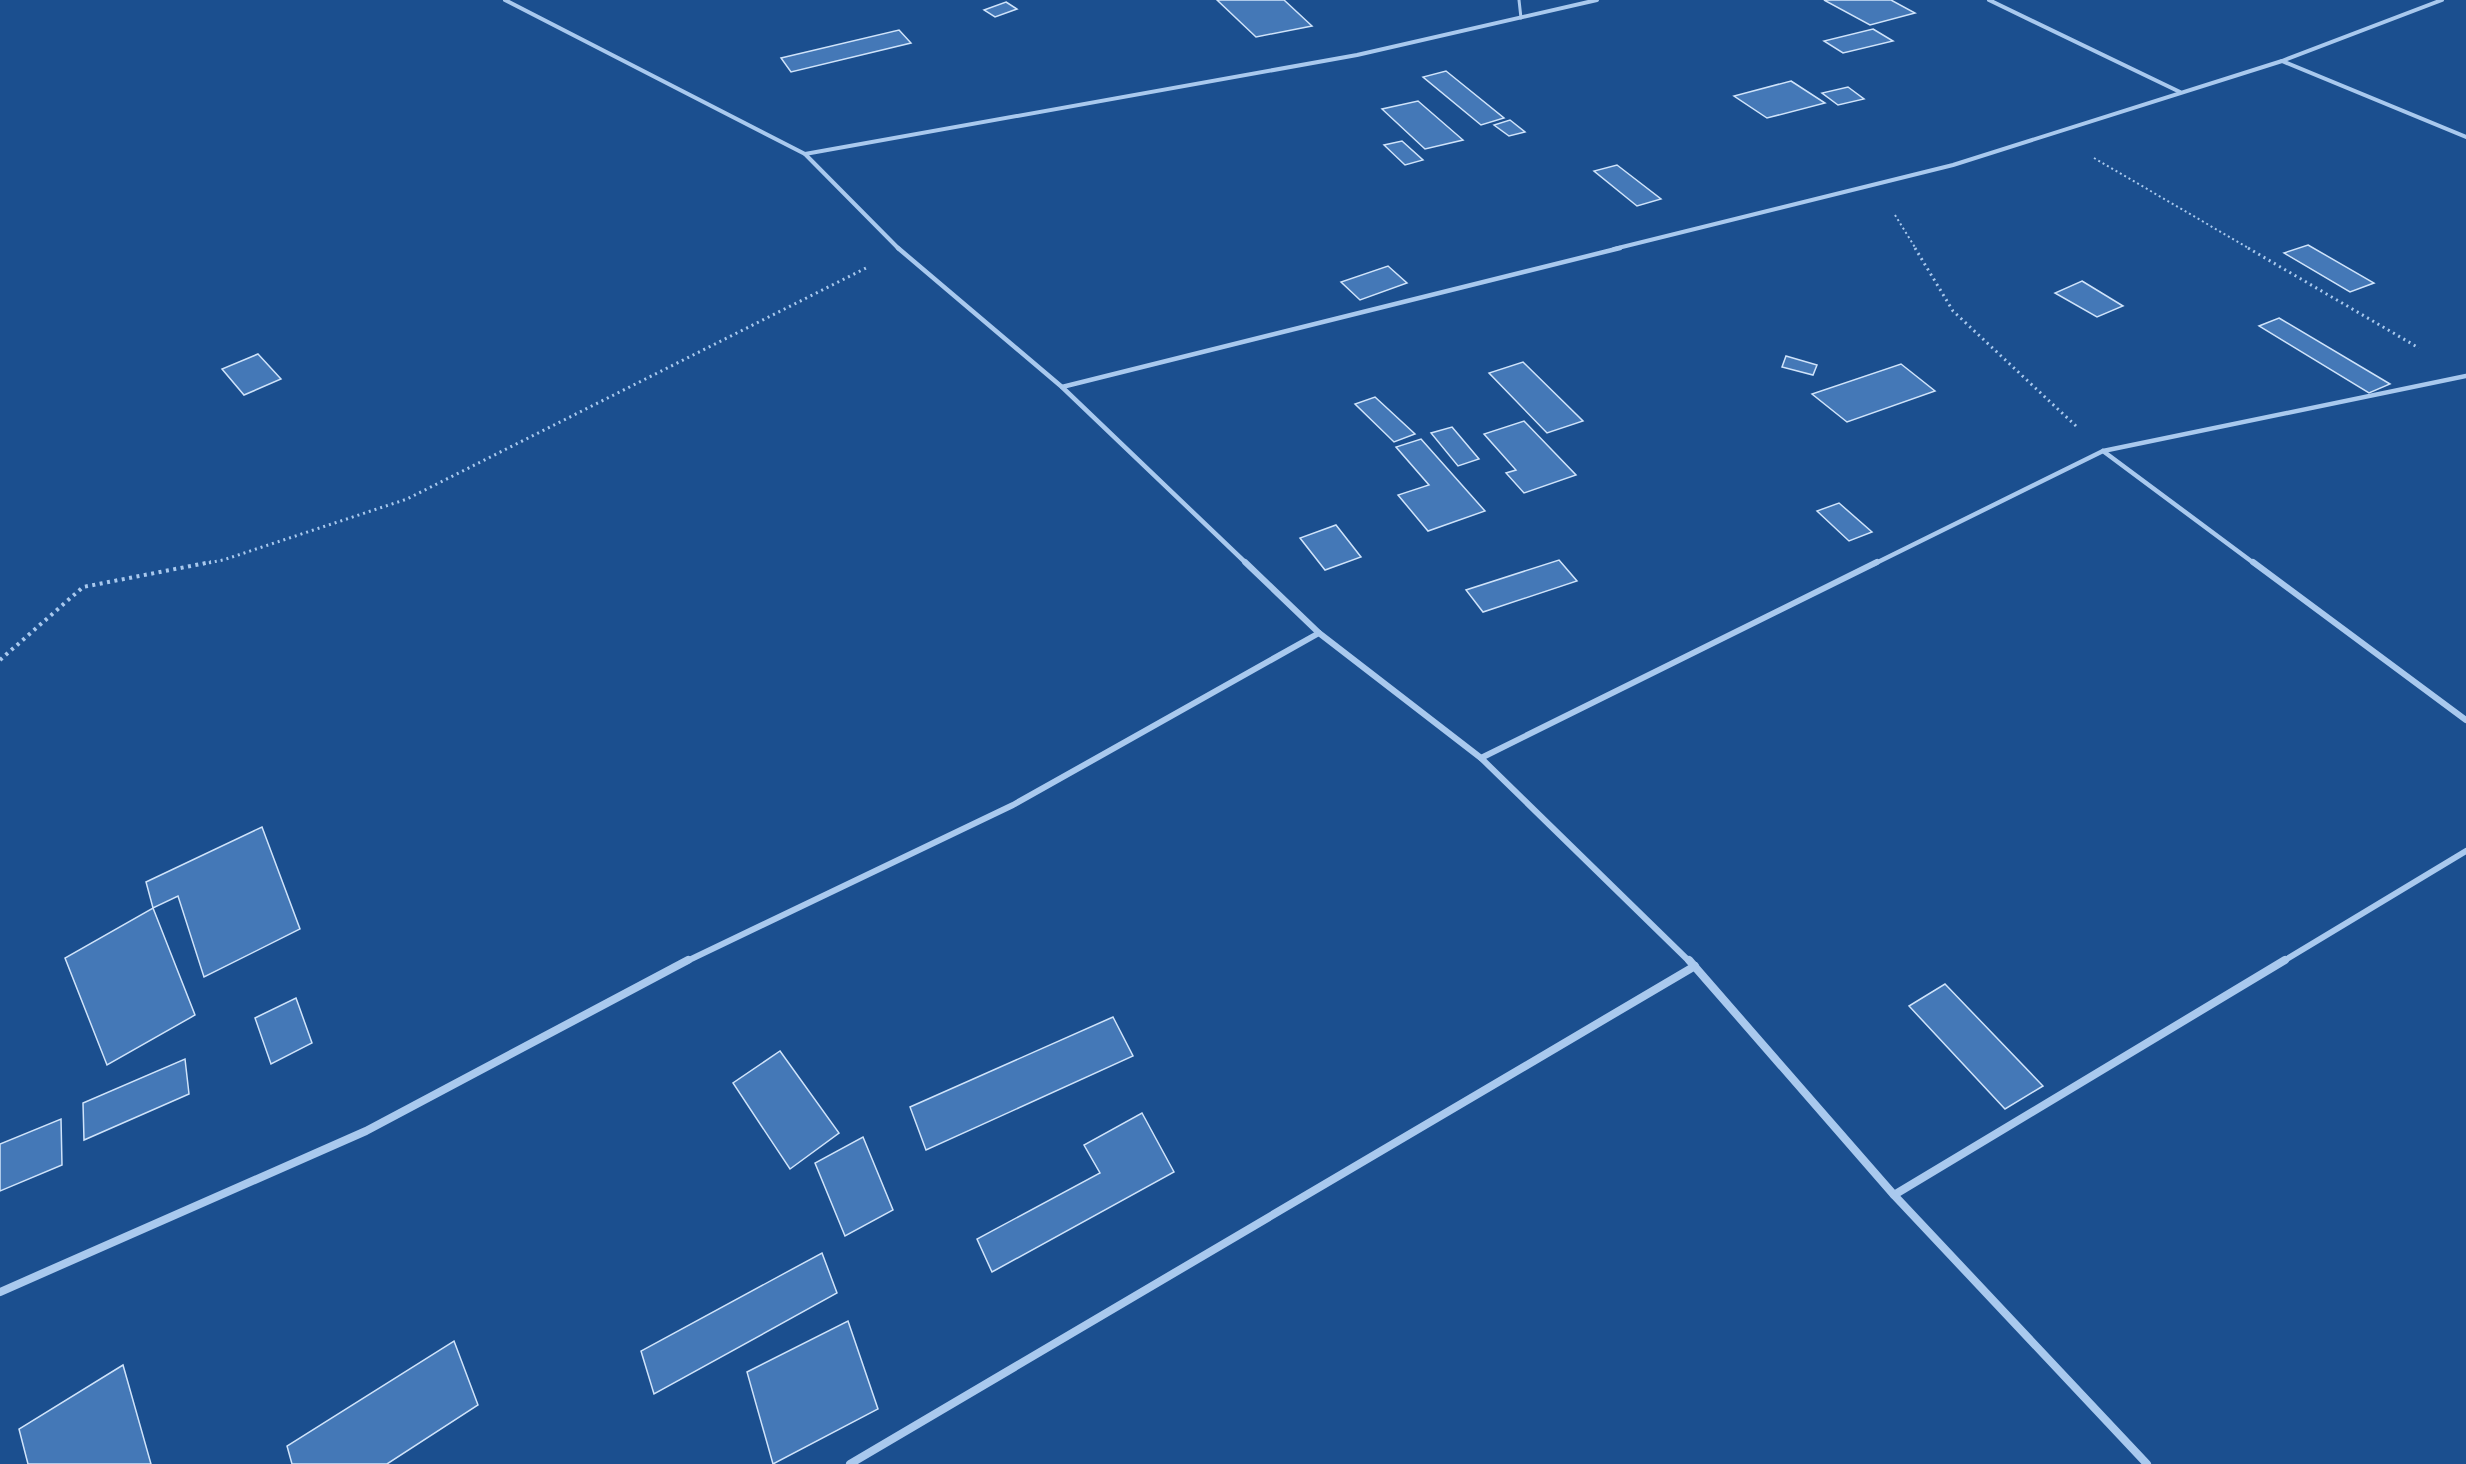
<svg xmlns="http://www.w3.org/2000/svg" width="2466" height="1464" viewBox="0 0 2466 1464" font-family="Figtree,sans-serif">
<rect width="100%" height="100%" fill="#1b4f8f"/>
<g fill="#4478b7" stroke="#cfe3fa" stroke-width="1.5">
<polygon points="1217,0 1284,0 1312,26 1256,37"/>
<polygon points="1824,0 1891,0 1915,13 1870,25"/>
<polygon points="1006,2 1017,9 995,17 984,10"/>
<polygon points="1873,29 1893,41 1843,53 1824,41"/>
<polygon points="899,30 911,43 791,72 781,58"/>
<polygon points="1446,71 1504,118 1481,125 1423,77"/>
<polygon points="1791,81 1825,103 1767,118 1734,96"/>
<polygon points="1848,87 1864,99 1838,105 1822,93"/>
<polygon points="1418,101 1463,140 1425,149 1382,109"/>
<polygon points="1510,120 1525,132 1509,136 1494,125"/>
<polygon points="1402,141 1423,160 1405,165 1384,145"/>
<polygon points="1617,165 1661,199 1637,206 1594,171"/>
<polygon points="2308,245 2374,283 2350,292 2284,253"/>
<polygon points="1388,266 1407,283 1360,300 1341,282"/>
<polygon points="2082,281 2123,306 2097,317 2055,293"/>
<polygon points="2279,318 2390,384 2369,393 2259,326"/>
<polygon points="258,354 281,379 244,395 222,369"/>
<polygon points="1786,356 1817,365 1813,375 1782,367"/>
<polygon points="1523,362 1583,421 1547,433 1489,373"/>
<polygon points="1901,364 1935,391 1847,422 1812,394"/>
<polygon points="1375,397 1415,434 1394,442 1355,404"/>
<polygon points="1524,421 1576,475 1524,493 1506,473 1516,470 1484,434"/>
<polygon points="1452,427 1479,459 1458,466 1431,433"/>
<polygon points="1421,439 1485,511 1428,531 1398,495 1429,485 1396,447"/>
<polygon points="1839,503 1872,532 1849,541 1817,511"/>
<polygon points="1336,525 1361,557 1325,570 1300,538"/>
<polygon points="1559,560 1577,581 1483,612 1466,590"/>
<polygon points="262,827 300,929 204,977 178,896 153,908 146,882"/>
<polygon points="153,908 195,1015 107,1065 65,958"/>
<polygon points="1945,984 2043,1086 2005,1109 1909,1006"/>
<polygon points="296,998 312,1043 271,1064 255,1018"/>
<polygon points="1113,1017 1133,1056 926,1150 910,1107"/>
<polygon points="780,1051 839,1133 790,1169 733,1083"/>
<polygon points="185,1059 189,1094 84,1140 83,1103"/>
<polygon points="1142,1113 1174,1172 992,1272 977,1239 1100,1173 1084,1145"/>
<polygon points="61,1119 62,1165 0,1191 0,1144"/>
<polygon points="863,1137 893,1210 845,1236 815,1163"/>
<polygon points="822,1253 837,1293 654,1394 641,1351"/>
<polygon points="848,1321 878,1409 773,1464 747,1372"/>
<polygon points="454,1341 478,1405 387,1464 292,1464 287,1446"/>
<polygon points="123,1365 151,1464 28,1464 19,1429"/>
</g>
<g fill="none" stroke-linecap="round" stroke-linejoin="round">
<g stroke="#a9c9ee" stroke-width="2" stroke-dasharray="2 3" stroke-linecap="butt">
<polyline points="2094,158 2250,249"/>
<polyline points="1895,215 1916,249"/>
</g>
<g stroke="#a9c9ee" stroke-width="3" stroke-dasharray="2 4" stroke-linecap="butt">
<polyline points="1915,248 1953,311 2076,426"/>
<polyline points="2248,248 2419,348"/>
<polyline points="203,564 223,560 407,499 868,267"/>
</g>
<polyline stroke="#a9c9ee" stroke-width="4" stroke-dasharray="3 4.5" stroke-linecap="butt" points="0,660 83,587 211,562"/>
<polyline stroke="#a9c9ee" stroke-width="3" points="1519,0 1521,18"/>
<g stroke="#a9c9ee" stroke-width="4">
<polyline points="505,0 805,154 899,249"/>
<polyline points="1989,0 2180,92"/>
<polyline points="2282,61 2466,137"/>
<polyline points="805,154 1357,55 1597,0"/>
<polyline points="1614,249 1953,165 2282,61 2442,0"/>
</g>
<g stroke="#a9c9ee" stroke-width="4.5">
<polyline points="898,248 1062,387 1247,564"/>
<polyline points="1062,387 1620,248"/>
<polyline points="2103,451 2255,564"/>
<polyline points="1874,564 2103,451 2466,376"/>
</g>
<g stroke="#a9c9ee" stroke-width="6">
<polyline points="1245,562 1319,633 1481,758 1690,962"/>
<polyline points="2253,562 2466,720"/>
<polyline points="1481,758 1877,562"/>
<polyline points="685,962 1013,805 1319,633"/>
<polyline points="2282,962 2466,851"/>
</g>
<g stroke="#a9c9ee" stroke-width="8">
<polyline points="1689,960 1894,1195 2147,1464"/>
<polyline points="1894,1195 2285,960"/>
<polyline points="0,1292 366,1131 688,960"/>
<polyline points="850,1464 1695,966"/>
</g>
</g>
</svg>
